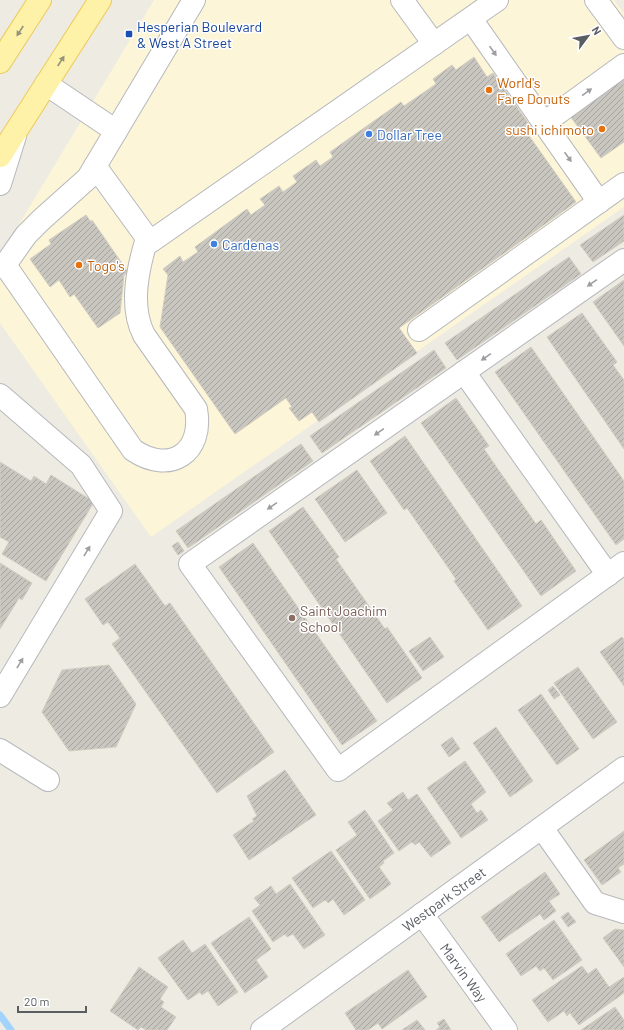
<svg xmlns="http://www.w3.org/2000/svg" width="624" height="1030" viewBox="0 0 624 1030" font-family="Barlow,sans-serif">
<defs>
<pattern id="building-hatch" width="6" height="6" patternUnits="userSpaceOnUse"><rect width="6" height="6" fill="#c8c6bf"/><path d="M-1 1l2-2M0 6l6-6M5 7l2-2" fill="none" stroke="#a5a49f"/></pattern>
</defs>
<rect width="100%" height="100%" fill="#edebe2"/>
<polygon fill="#fdf5d7" points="154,0 614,0 624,13 624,207 151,537 0,323 0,256"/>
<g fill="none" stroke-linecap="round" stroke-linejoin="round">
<polyline stroke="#a2d3fd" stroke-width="7" points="0,1015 11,1030"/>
</g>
<g fill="url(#building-hatch)" stroke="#d2cdc1">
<polygon points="474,57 487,77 493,73 533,130 527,133 576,202 399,328 417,353 319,422 312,412 299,421 289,408 292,407 286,398 235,434 160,327 168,275 163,269 180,256 183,262 198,252 195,247 247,209 251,215 265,205 260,199 279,186 283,192 297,182 293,176 316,160 320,166 333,157 330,152 401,102 404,106 436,84 433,79 452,65 456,70"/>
<polygon points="624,76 624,142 601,158 570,116"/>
<polygon points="86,215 91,222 92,220 128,272 124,275 120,313 98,328 74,294 70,297 59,280 50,287 30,259 51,244 49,240"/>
<polygon points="624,215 624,241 593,262 580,245"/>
<polygon points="569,257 581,274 457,360 445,343"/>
<polygon points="624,280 624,346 593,302"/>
<polygon points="582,313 617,362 613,365 624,380 624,449 547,337"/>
<polygon points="531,347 624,481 624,539 616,545 495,372"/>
<polygon points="434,350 446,368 322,453 310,436"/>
<polygon points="456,398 489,446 484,449 536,524 541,520 576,571 541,596 421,423"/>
<polygon points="405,436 522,606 488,630 454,581 456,579 407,508 404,510 370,461"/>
<polygon points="301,444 313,461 188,548 176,531"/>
<polygon points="0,462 31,481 34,476 46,484 51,475 94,502 46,581 2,554 9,542 0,537"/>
<polygon points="357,470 387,513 345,542 315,499"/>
<polygon points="303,507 339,557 336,559 385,629 387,627 422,678 387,703 269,531"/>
<polygon points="178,542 184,551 178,555 172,546"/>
<polygon points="253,543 377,721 342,745 219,567"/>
<polygon points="0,563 32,583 22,600 19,598 0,629"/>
<polygon points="135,564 165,606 170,603 274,752 217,793 112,644 120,638 108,622 103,625 85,599"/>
<polygon points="430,637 444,657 423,671 409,651"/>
<polygon points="622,637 624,639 624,686 600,652"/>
<polygon points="109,665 136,704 116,747 69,751 42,712 62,670"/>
<polygon points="578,667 617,722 593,739 554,683"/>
<polygon points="553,686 560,695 554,699 548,690"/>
<polygon points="541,694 579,749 557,765 518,710"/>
<polygon points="496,727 533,781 510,797 473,743"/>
<polygon points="452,737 460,749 449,757 441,745"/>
<polygon points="465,761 486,792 471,804 477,813 481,810 488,820 461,838 427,788"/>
<polygon points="285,770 316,815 249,860 233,835 254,821 252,819 257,816 247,796"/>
<polygon points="403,792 408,800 417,794 451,843 431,857 419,842 415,845 412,842 399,851 378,821 393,810 387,803"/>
<polygon points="365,810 394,853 383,861 384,863 379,867 391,884 370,899 336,850 357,835 348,822"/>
<polygon points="624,831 624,864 618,868 621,872 602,885 584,860"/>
<polygon points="331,851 365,900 344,915 333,899 328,903 325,900 313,908 292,878"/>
<polygon points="545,872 560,894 549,901 556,911 544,920 540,914 499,942 481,917"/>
<polygon points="290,884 325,935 304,949 293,934 287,937 285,934 273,942 252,911 260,905 254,898 271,886 276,894"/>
<polygon points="568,912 576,922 568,927 561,917"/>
<polygon points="249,917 271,949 256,960 268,977 245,993 211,943"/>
<polygon points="554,920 582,960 553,980 544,968 540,971 536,966 521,976 506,954"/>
<polygon points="615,929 624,930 624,967 603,938"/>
<polygon points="183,940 192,953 205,944 238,992 218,1006 208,991 202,995 200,992 188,1000 158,958"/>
<polygon points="582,966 588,974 596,968 609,987 624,977 624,993 579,1025 570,1013 567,1016 564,1011 548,1022 532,1000"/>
<polygon points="139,967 168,987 160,999 164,1002 161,1007 176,1017 167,1030 146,1030 141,1027 138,1030 110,1011"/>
<polygon points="408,970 427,997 382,1029 378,1023 368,1030 356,1030 345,1013"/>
<polygon points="615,1007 624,1020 624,1030 581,1030"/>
<polygon points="444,1019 451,1030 436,1030 440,1027 437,1023"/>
<polygon points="417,1020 425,1030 402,1030"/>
</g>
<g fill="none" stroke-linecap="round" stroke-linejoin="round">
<defs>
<g id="minor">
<polyline points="402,0 434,44"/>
<polyline points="596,0 624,38"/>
<polyline points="471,19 599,202"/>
<polyline points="46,84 116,131"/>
<polyline points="544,123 624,65"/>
<polyline points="95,166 150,242 497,0"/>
<polyline points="0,184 15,136"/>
<polyline points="624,260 190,564 338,770 624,563"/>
<polyline points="5,265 26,235 41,220 88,178 194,0"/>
<path d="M0,267L5,265L133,450C170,475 204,453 196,409L144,335C129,306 138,268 147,238"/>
<polyline points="419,330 624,184"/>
<polyline points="464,372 608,575"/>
<polyline points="0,395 81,465 111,511 0,696"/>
<polyline points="0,750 48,780"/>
<polyline points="542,828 595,903 624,912"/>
<path id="s1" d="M422,914L506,1030"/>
<path id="s2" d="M262,1030L624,768"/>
</g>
<g id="major">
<polyline points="0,62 40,0"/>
<polyline points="0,156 100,0"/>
</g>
</defs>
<use href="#minor" stroke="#b5b8bc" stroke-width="24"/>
<use href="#major" stroke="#efc959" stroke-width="24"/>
<use href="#minor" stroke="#fff" stroke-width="22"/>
<use href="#major" stroke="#fdf2a7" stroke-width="22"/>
</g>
<defs><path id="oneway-solid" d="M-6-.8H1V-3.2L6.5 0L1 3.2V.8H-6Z"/></defs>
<g fill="#93927b">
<use href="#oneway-solid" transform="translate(20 31) rotate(123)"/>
<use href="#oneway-solid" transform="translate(61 61) rotate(-57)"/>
</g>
<g fill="#9c9ea1">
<use href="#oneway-solid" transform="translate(493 51) rotate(55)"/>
<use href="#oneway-solid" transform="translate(587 92) rotate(-36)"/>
<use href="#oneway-solid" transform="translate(568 157) rotate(55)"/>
<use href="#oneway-solid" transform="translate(592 283) rotate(145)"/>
<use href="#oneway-solid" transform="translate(486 357) rotate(145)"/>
<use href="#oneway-solid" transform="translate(379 432) rotate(145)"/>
<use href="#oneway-solid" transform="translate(272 506) rotate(145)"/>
<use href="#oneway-solid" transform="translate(87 551) rotate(-59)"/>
<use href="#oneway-solid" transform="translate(20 663) rotate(-59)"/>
</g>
<rect fill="#1a4fb4" stroke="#fff" stroke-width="1.5" x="125" y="30" width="8" height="8" rx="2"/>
<g fill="#e8710a" stroke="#fff" stroke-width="1.5">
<circle cx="489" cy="90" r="4"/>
<circle cx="602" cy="129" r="4"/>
<circle cx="79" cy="265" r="4"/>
</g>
<g fill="#3f7fe0" stroke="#fff" stroke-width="1.5">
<circle cx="369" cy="134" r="4"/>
<circle cx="214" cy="244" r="4"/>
</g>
<circle fill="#8d6e63" stroke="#fff" stroke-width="1.5" cx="292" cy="618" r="4"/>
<g text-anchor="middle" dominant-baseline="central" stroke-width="3" stroke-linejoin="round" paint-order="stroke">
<g font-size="14" fill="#164399" stroke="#fff" text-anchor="start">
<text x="137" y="26">Hesperian Boulevard<tspan x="137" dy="16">&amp; West A Street</tspan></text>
</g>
<g font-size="14" fill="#c56008" stroke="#fff" text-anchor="start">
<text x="497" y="82">World's<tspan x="497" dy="16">Fare Donuts</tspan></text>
<text x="594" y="129" text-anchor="end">sushi ichimoto</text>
<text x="87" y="265">Togo's</text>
</g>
<g font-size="14" fill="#366cbe" stroke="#fff" text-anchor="start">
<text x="377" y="134">Dollar Tree</text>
<text x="222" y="244">Cardenas</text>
</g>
<g font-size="14" fill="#785e54" stroke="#fff" text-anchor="start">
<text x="300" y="610">Saint Joachim<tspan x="300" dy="16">School</tspan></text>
</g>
<g font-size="14" fill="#5a5e63" stroke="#fff">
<text stroke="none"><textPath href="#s2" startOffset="224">Westpark Street</textPath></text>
<text stroke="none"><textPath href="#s1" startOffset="72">Marvin Way</textPath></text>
</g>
</g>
<g transform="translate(588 36) rotate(58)" stroke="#ffffff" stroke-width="3" paint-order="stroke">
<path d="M0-3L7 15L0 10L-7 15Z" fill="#5a5e63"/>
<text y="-6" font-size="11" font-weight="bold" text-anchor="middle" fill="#5a5e63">N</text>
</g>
<path d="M18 1006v6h68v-6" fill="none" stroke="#5a5e63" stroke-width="2"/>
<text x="24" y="1006" font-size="12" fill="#5a5e63" stroke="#ffffff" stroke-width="3" paint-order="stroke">20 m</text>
</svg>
